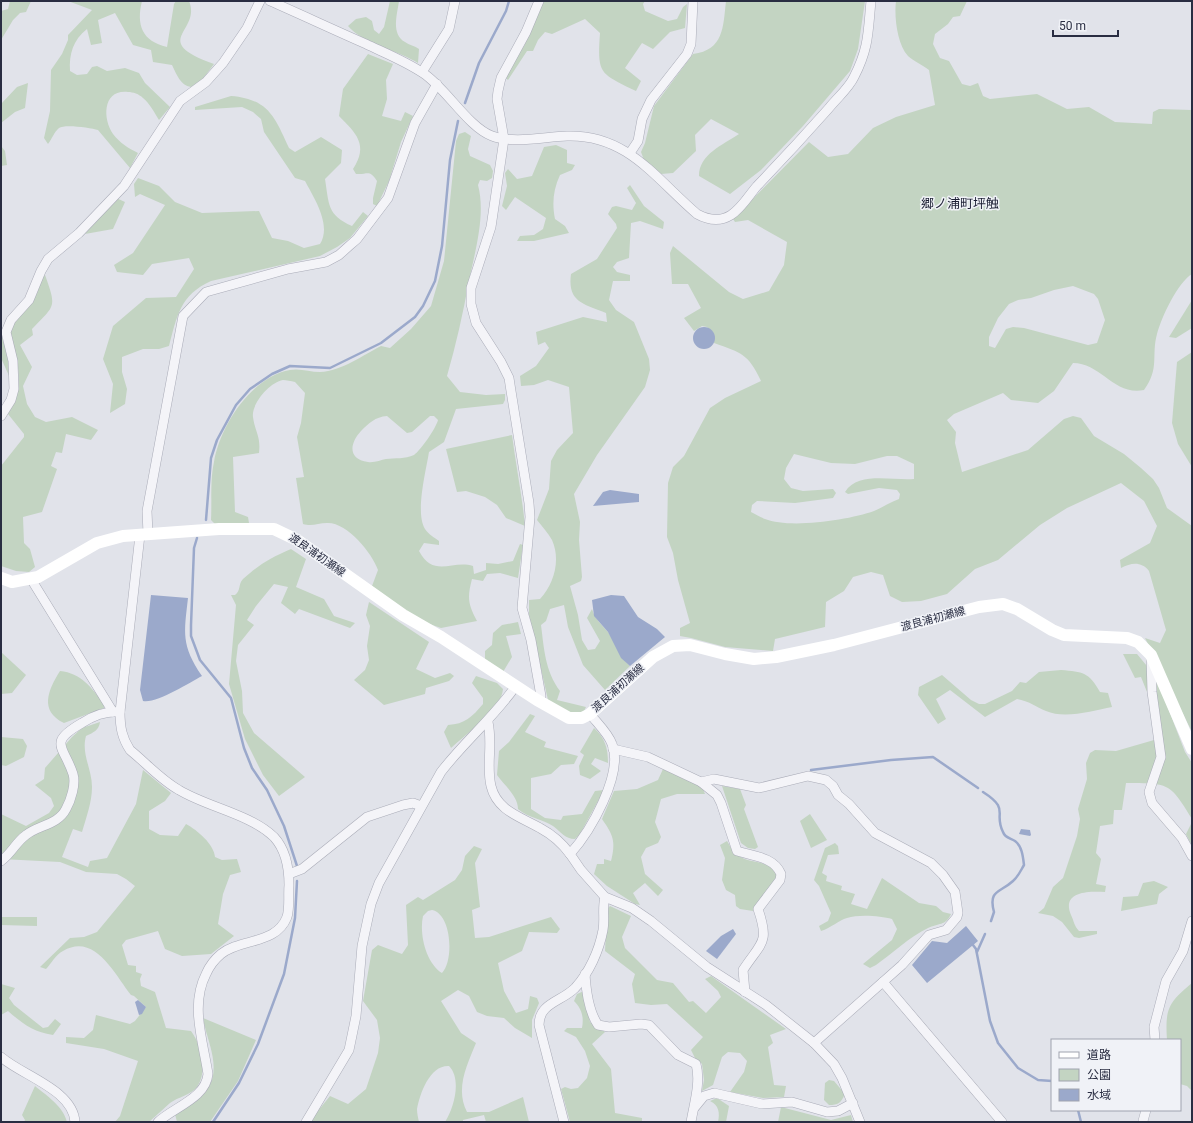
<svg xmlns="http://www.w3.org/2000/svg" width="1193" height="1123" viewBox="0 0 1193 1123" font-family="Roboto,'Noto Sans JP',sans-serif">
<rect width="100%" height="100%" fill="#e1e3ea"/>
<g fill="#c3d4c2" fill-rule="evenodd">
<polygon points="10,1 31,1 26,12 20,13 13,20 1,40 1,11 8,9"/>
<path d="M68,1H142C136,25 142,41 167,47L174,4L176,1H189C202,32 148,40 214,64L202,80L191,87C180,85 177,75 172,65L153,62L151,50L133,45L115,13L98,20L102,43L91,45L87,29C73,40 69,54 70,71L77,75L87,74L92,67L97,66L107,71L125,68L139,73L145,83L170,107L159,120C154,112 150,104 143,98C139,94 133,92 128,92C103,89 102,118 113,134C120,143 128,148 138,153L130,168L98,130C91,128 65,124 59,128C54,132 52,139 48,144L44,138L50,111L51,70L62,54L68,40V35L92,10Z"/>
<path d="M390,1H399C397,15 391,34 405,42C409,45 415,46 419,49L418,63C399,51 362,43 348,26L356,19L366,17L372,21L374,30L379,34L384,27Z"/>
<path d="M544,1H645L643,4L645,11L668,21L677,19L683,7L687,4L685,28L670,32L653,49L642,43L625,68L641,81L636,91C600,73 597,75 600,33L585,19L552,34L545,32L538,40L533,51H527L508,80L505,77L524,46Z"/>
<path d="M726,1H865L858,49L850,71L803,126L761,170L730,194L699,176C699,154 723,145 739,134L711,119L695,135L696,151L673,173L661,174L644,160L641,152L645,143L654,106L693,54C724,50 723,27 726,1Z"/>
<path d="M896,1H967L960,16L953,17L948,24L935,34L933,44L940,58L949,61L962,84L970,86L978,83L983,96L990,99L1037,94L1067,109L1089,107L1115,122L1152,124L1153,112L1159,109L1192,110V274C1178,282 1161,318 1157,334C1151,356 1160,368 1144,390C1114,396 1101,363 1073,363L1054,391L1038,403L1011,400L1003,393L954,414L947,420L956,432L955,443L962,472L1028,450L1064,419L1073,416L1081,418L1094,436L1124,454L1141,468L1153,479L1159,488L1167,508L1192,526V732L1145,638L1160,643L1166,630L1149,571C1141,561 1131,563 1121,568L1120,560L1150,543L1157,526L1144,501L1121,483L1067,508L1040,525L998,560L975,569L947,594L921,601L902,602L890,596L883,575L871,572L853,577L844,591L826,602L825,627L775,639L773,651L725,647L691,638L680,636V628L690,623L678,580L673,553L667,537L668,483L673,467L684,456L710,408L725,398L761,381C748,353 741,353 714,343V336L707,327L702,326L694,331L684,318L701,308L688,284H672L670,253L673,246L729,292L743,299L769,291L784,265L787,242L748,220L735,222L733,219L809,142L828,157L848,154L873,128L896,117L935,105L929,70C923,65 913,61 908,56C897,44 894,16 896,1ZM1073,286L1094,294L1098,299L1105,320L1097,343L1088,345L1024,328L1013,327L1006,329L995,348L989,346V337L998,318L1009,304L1018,300L1031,298L1054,290ZM794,454L831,463L855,464L887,456H897L914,464V479C893,481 858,471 845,492L848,494L879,488L897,490L900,494L899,499C890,502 882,508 874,511C849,520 790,529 765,519C760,517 755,514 751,512L752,505L757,501L795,503L833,498L836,493L833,489L803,491L791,488L784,479L786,468Z"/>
<path d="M368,54L393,64L386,80L387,99L382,116L401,121L405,112L413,116L401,142L389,181L377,206L373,204V198L377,181C369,169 368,175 356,174L353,169C369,145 356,133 339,116L343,89Z"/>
<polygon points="28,83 25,108 15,112 1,123 1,104 17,87"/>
<path d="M231,96C269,99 275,118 289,148L295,152L321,137L342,150L341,163L325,179C329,204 327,215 352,226L363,212L368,216L350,238L337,247L320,256L211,281C180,295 177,316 169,346L159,349H143L122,357V372L127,389L125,404L110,413L113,384L103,359L113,326L146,298L176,297L194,269L189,258L152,264L143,275L117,272L114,265L133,253L165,205L140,194L135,197L134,184L138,178L159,186L175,202L202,213L259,211L272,238L288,241L304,248L320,244C332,225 314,198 305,181L295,178L264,132L261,119L253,112L242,107L195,110V107Z"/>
<path d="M465,132L471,136L468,149L470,156L490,165L493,171L492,178L487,181L480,180L478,185C486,215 475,251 469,281C463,313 456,345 447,376L460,392L486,395L505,394V400L503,404L456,409L444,442L429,452C426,471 415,513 425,529C428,534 435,538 439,541V545L424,543L419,551C434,579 453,559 473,566L474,574L486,570V563L498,564L513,561L520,544L523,545L518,578L500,573L487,574L483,581L472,579C467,598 468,604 477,621L441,628L418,620L372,586L378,570C372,553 347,522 327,523C318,523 312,527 303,524L296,478L304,477L297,437L301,423L305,393L295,382C291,381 286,380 283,380C270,382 251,404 253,417C255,432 261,436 259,453L233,457L235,512L248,517L249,523L216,525L211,520C212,501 210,480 214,462C220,426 251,377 290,370C300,368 310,372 320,372C342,371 363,355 381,346L390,348L411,329L431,306L444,261L456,141L459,134ZM387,416L407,433L412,432L430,416H434L438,420C436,428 421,450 414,455C405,459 395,458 386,459C381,460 374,463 368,462C347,459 350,443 361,431C369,423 375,417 387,416Z"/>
<path d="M556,145L567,150V163L575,165L572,170L560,175C553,190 552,204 555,219L565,226L569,233L534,241H517L520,236L534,235L543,229L546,218L515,197L506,210L502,206L507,186L505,173L508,169L517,179L532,176L544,147Z"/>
<polygon points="1,146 5,151 7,165 1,166"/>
<path d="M630,185L644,206L664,222L663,229L640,221L631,223L629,258L617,262L613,267L617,272L630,275V281H613L609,300L616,310L634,322L649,359L650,370L645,387L597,455L574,494L580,522L579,540L582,577L581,581L570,586L578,615L582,640L588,650L595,649L600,641L587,618L592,609C595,619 601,624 608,632C617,644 617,654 630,666L605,690L583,665L568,627L564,605L550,609L546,621L541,625C544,648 545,671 560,691L557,700L586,707L583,713H570L548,700L529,615V600L540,599C554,584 561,560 552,540C548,533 542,526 537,520L549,489L551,461L557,450L573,433L569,387L548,380L534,385L521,386L520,376L536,366L549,348L545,342L538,345L536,332L583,317L607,322L606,313C585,304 567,303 571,274L597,259L617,228L616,224L608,214L612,207L616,206L632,210L636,203L627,188Z"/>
<polygon points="114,197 125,202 113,229 85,234"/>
<path d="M45,275C57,308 55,305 32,329L33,335L20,345L32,367L23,386L27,404L35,417L46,422L72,417L98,430L91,440L66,434L62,453L56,452L51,466L57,469L42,512L23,517L24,543L30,549L35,567L29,572L16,571L1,566L2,524L1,466L24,437V434L8,414C20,395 21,374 15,352C12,343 9,335 12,325C15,314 30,307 35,297C40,290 38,280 45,275Z"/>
<polygon points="1192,300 1192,328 1176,338 1169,337"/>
<polygon points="1,333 10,362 10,378 1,358"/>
<polygon points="1192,352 1192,467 1178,444 1172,423 1177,362"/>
<path d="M512,435C516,466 522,495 525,526L506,518L497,505L485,497L466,491L457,492L446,449Z"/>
<path d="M291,549L306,559L296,587L324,599L334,616L355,623L350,628L299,609L295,614L281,603L288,587L274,584L256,606L247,620L254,625L238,645L236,661L242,691L243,713L254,733L305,777L279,796L263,775L245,739L229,684L236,605L231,595H235C241,591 238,584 243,579C260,564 270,558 291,549Z"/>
<polygon points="369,602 429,642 416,669 435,678 450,673 454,676 449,681 426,688 425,694 384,705 354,680 365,670 369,660 367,646 370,626 366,615"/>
<polygon points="518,622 521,634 506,636 512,657 503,672 485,660 485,651 492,645 493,633 502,625"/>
<polygon points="1,652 26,675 12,693 1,694"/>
<path d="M1123,654H1137L1156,677L1185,752L1192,763V819C1169,781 1169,784 1126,783L1122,810H1114L1113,824L1100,826L1096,853L1101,859L1096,884L1106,886L1105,892C1089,891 1061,891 1071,915C1074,921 1074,926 1079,931H1097V934L1079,938L1074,937L1062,922L1053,916L1038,913L1044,908L1053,887L1063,878L1077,836L1080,819L1078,809L1087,779L1086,763L1090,753L1095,750L1116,751L1161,738L1155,691L1147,692L1141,677L1135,678Z"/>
<path d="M1061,670C1083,672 1089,672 1100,692L1108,693L1112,707C1093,711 1064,719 1046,711C1036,707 1029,701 1017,699L985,717L950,690L936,699L946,719L938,724L918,695L919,687L942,675L971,700L979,704H985L1012,691L1020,682L1026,683L1039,672Z"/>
<path d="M60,671C81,673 92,688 104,704V708L64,723C39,711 48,690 60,671Z"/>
<path d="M476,676L497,683L503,689C502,709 465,735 451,748L444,732L448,725C465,724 472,717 483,704V698L472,683Z"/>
<path d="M530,714L535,716L525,732L546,742L544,747L578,756L574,764L561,765L551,774L531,778V809L545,818L561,820L563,816L582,814L595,791L604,790L580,834L575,839C565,839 561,832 553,826C543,819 528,818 518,809C518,796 504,785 497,775L499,751L509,742Z"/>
<path d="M100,722C99,730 93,733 86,736C81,754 92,769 92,787C92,802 86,818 82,832L73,829L62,857L88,867L90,861L107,858L136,804L143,770L171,793L165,801L149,811V829L160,835L178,836L186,824C197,830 214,844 215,857L222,860L237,859L241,872L230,875L223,894L218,924L234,936L211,954L182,956L165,949L158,931L126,940L122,945L128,965L136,966V972L142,974L140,979L141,986L155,992L166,1028L191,1031C202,1046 208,1070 197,1087C191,1095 178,1097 170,1103C163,1109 156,1116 149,1122H115L120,1116L138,1061L104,1049L66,1043V1037L84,1038L93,1030L96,1015L130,1024L135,1021L146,1007L134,996L131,995C115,975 95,932 63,951C56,954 51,964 46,969L40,967L70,938L84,937L97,932L135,886L126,879L117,874L86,872L60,862L1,859V814L26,826L49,813L54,806L51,798L35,785L44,779L45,768L72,737L82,728Z"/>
<path d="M594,728C605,738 608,748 608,763L595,758L591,764L601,771L590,779L580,775L579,766L584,755L580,752Z"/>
<polygon points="1,737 23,739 27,746 24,757 6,766 1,765"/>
<path d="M663,769L702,787L705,794H677L661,799L655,822L661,837L658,843L646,848L641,857L645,874L663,890L658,896L645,883L633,893L640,905L635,904L607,886L594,874L597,864H604V859L611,861C616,841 613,835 602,819L614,791L637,789L658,780Z"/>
<polygon points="722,786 740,789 746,805 744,809 758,847 755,849 748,848 741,843"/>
<polygon points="810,814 827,840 811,848 800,821"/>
<polygon points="1192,822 1192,846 1186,834"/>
<path d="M727,841C730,845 732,852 736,854C749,865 766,858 778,874L775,881L753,911L740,909L736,906L735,895L726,890L722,880L725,858L720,845Z"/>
<path d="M835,843L838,846L839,854L828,855L822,873L827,876L826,881L842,886L841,890L855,894L851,904L867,909L882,878L919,903L936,906L943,912L951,914C946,926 938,923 928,928C909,937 893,953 876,965L870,968L863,964L892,940L897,929L892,919C881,916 859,914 847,918C839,920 831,928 821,931L819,926L828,921L831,913L819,886L814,880L825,848Z"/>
<path d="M474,846L482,849L475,863L480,907L472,910L475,938L489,937L551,917L560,929L557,933L529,932L522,951L498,963L504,991L516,1013L528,1009L530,996L537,998L539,1003L532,1020V1038L515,1028L504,1018L487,1016L477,1012L469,996L458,990L441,1001L461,1033L476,1043C467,1065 455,1089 467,1112H489L523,1097L529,1122H486L484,1115L463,1120V1122H445C454,1108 462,1079 449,1066C430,1065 420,1093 417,1109C417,1113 418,1118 419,1122H309L330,1096L348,1104L366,1089L378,1053L380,1038L377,1020L363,1001L372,950L378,945L402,954L408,945L406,905L418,897L423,900L455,880L462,870L465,856ZM432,910C452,914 454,961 442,973C426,963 419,934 423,916L428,911Z"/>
<polygon points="1154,881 1168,887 1159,894 1157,904 1121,911 1123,897 1138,896 1143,883"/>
<polygon points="610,906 631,916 622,937 625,948 657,980 673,983 689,1002 693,1001 706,1013 721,997 718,991 705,979 711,976 786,1029 770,1035 773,1043 768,1047 774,1085 786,1086 784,1097 763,1098 730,1092 744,1072 747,1061 740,1053 728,1052 722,1057 713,1085 702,1091 704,1080 702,1064 695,1058 691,1050 703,1037 667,1004 651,1005 635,1003 632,984 635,974 605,951 607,909"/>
<polygon points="1,917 37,917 37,926 1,925"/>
<path d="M1192,983V1091L1187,1086L1180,1084V1040H1167C1165,1009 1168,1003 1192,983Z"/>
<path d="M1,984L15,988L9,998L14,1005L43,1028L48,1027L55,1019L61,1024L53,1035C33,1032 23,1024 8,1011L1,1015Z"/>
<path d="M584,991L590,1022L605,1032L592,1044L611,1069L615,1113L642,1118V1122H570L561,1089L565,1087L571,1089L578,1088L587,1078L590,1066L585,1051L576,1037L564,1031L567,1028H582C584,1017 582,1009 574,1001L577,994Z"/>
<path d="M203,1018L256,1040L238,1081L210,1122H177L175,1114C183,1107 196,1102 203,1095C225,1072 207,1043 203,1018Z"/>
<path d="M829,1080L834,1081L845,1094C841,1103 838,1105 829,1105L824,1100L825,1083Z"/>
<path d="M35,1086C47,1096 63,1106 67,1122H24L25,1120L22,1115Z"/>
<path d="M717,1098L729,1106L726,1122H718C720,1113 719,1105 710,1101Z"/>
<polygon points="781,1107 831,1120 851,1115 853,1122 778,1122"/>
</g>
<g fill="#9ba9cb">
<circle cx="704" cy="338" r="11"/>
<polygon points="610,490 639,494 639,502 593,506 603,492"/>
<path d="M151,595L188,598C184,633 181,645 202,676C189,683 156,704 143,701L140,690Z"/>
<polygon points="611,595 624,596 638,617 657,629 665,637 630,666 621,658 608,632 594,616 592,600"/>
<polygon points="1021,829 1030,830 1031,835 1030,836 1019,834"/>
<polygon points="966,926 978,941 927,983 912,965 932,941 947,943"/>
<polygon points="733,929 736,934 717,959 706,951 721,936"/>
<polygon points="138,1000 146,1007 142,1014 139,1015 135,1002"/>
</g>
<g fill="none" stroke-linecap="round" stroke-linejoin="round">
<g stroke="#9ba9cb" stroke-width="2.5">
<polyline points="465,103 479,63 506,11 509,1"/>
<polyline points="206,520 211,458 217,440 236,405 250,389 272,374 290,366 330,368 381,343 415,317 423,306 435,281 442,246 450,160 458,121"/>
<polyline points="197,538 194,548 191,625 191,636 200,660 231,698 244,748 252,768 267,790 284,826 297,866"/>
<polyline points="811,770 891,760 933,757 978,788"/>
<path d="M983,792C1011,810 993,812 1003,832C1005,838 1010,838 1015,841C1022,846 1023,857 1024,865C1021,870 1018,877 1013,881C1000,893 988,890 994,912L991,921"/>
<polyline points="973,945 976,949 990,1021 998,1043 1018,1068 1038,1080 1052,1081"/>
<polyline points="977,952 985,934"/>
<polyline points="1078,1110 1081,1122"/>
<polyline points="213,1122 239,1083 258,1044 284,974 295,918 297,881"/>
</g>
<defs>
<g id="street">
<path d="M270,1C302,15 334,30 366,44C385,53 405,61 423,73C446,88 468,127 492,136C514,144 543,137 567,136C627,134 655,178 697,214C708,220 720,222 731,215C742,208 749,195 757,186C782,160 806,134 829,108C837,98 849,88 854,77C869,48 868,32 871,1"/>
<polyline points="422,72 449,29 455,1"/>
<polyline points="630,153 638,141 642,119 651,100 687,54 691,44 693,1"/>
<polyline points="1,416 11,400 14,389 13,361 6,332 11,320 29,300 41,271 48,259 79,233 124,186 180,101 206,82 223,63 247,28 260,1"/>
<polyline points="148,534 147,511 183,316 206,292 288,269 326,262 339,255 349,246 357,239 388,198 415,123 437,84"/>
<path d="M140,535L120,712C120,727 122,738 130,750C146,763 161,780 179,790C207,807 250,814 274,837C286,850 289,867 289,885C288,895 290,907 287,917C276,945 241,938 221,954C215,959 209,967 206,974C190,1005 203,1041 208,1074C206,1098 174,1107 158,1122"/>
<polyline points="31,579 113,712"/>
<polyline points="1151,657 1152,692 1161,757 1149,792 1152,803 1182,838 1192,856"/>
<polyline points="537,700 541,696 531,640 522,608 530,517 529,503 511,391 509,378 501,362 476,323 471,304 471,288 491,227 504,139 497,99 498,91 501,78 526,32 539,1"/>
<path d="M590,714C597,723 608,733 612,744C624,774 590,832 570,854L581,870L605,897L632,908L651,921L707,967L766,1005L814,1043L834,1064L842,1078L860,1122"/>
<path d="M488,722C493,745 486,765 491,786C497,811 521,817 540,828C553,835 562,843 570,854"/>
<path d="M613,749L648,757L701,782L717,795L721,803L737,851C753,856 774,857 781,874L780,880L758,909C770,944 761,942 743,970L745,992"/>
<polyline points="701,782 714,779 759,788 808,776 826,780 833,786 838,795 849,804 875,833 931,863 943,875 955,892 958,913 957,917 946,930 929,935 902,965 814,1043"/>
<path d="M1,861C11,854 16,842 26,835C38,825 58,825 66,809C71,800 76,784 73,774C64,746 47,743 82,723C93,716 107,711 120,712"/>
<polyline points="289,874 302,869 367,817 403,805 413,803 421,806"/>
<path d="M585,974C586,990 589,1012 598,1025L609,1027L641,1024L649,1025L678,1055L696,1064C701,1082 694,1104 691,1122"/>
<polyline points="883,982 1002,1122"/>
<polyline points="1155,1040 1154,1027 1166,981 1183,951 1192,921"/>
<path d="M1,1057C23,1076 73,1090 75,1122"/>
<polyline points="695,1107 704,1096 714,1093 762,1104 792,1102 827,1112 838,1111 853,1103"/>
<polyline points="1143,1121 1146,1110"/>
<path d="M306,1122L349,1050L356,1016L362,946L371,904L379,883L441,772C464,742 493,718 515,687"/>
<path d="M564,1122L539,1025C539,1003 561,1002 575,988C589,973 599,951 603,930C605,919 602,908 605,897"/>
</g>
</defs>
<use href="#street" stroke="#aaacb8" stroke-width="10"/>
<use href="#street" stroke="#f4f4f8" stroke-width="9"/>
<polyline stroke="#fff" stroke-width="12" points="1,578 12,582 38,577 97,543 123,536 219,529 274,529 297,540 403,615 441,637 537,700 569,718 582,718 590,714 653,657 673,646 690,645 725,654 754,659 776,657 834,645 979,607 1003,604 1017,609 1052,630 1064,635 1127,638 1138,642 1151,655 1192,749"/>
</g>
<g text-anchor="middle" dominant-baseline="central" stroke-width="3" stroke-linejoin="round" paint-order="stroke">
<g font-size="11" fill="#292d42" stroke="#f0f2f7">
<text transform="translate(317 555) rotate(35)">渡良浦初瀬線</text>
<text transform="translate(933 619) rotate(-15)">渡良浦初瀬線</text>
<text transform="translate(618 688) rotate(-42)">渡良浦初瀬線</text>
</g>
<g font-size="13" fill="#1b1e33" stroke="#f0f2f7">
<text x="960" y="203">郷ノ浦町坪触</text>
</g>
</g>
<rect width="1193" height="1123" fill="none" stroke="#292d42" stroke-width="4"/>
<rect x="1051" y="1039" width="130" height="72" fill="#f0f2f7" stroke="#a0a3af"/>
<rect x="1059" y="1052" width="20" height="6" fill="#ffffff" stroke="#a0a3af"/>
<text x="1087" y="1059" font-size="12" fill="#292d42">道路</text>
<rect x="1059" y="1069" width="20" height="12" fill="#c3d4c2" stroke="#a0a3af"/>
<text x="1087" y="1079" font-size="12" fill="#292d42">公園</text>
<rect x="1059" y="1089" width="20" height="12" fill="#9ba9cb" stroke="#a0a3af"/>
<text x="1087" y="1099" font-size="12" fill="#292d42">水域</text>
<path d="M1053 30v6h65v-6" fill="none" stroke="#292d42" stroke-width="2"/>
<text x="1059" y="30" font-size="12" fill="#292d42" stroke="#f0f2f7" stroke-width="3" paint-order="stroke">50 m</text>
</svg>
